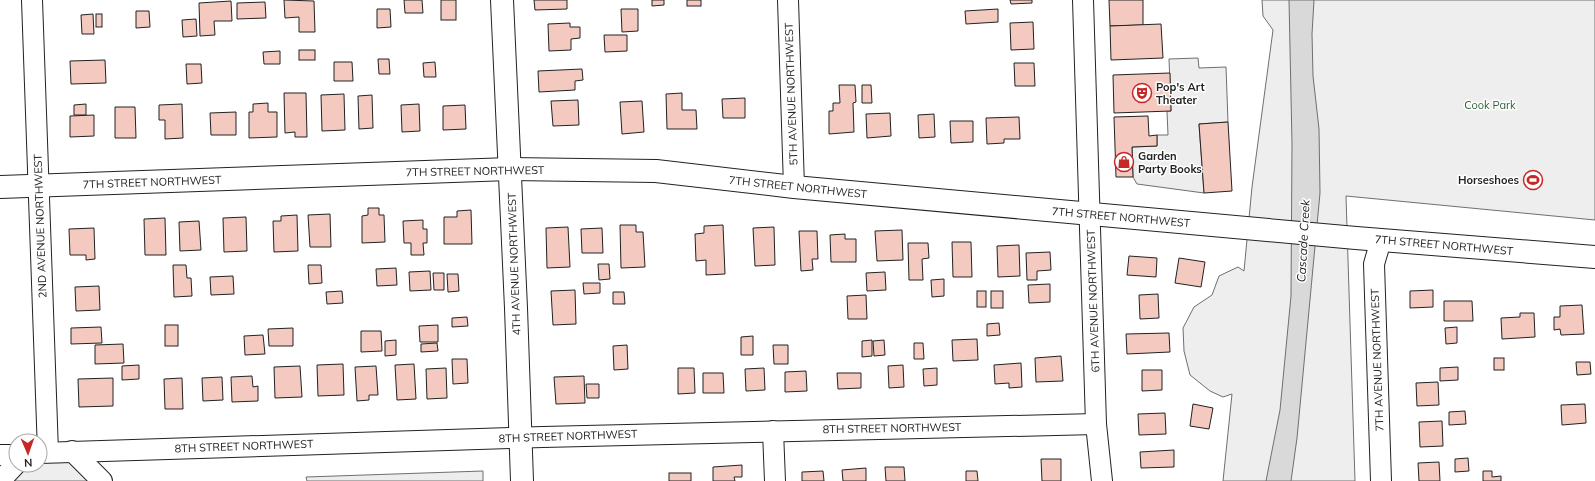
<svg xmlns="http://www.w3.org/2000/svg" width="1595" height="481" viewBox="0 0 1595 481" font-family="Mulish,sans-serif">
<rect width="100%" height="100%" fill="#fff"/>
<g fill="#eee" stroke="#6f6f6f">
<polygon points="1262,0 1595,0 1595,220 1346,196 1355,481 1223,481 1232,394 1223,397 1210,391 1190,375 1184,351 1183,328 1194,307 1212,295 1219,276 1238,267 1244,271 1252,187 1273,30 1263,16"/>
<polygon points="72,451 102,481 0,481 16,465 40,465 40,453"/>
</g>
<g fill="#ededed" stroke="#6f6f6f">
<polygon points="1198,58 1199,68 1226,67 1228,122 1199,124 1204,193 1137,184 1133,177 1132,147 1157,146 1157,135 1168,135 1167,111 1171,111 1169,59"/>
<polygon points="483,471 483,481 307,481 306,477"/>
</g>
<polygon fill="#d9d9d9" stroke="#6f6f6f" points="1289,0 1314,0 1312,34 1313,76 1319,129 1320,193 1297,438 1291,481 1266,481 1280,410 1291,296 1292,144"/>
<g fill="#f3c9c0" stroke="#222">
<polygon points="284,0 314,1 315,32 299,32 299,17 285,18"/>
<polygon points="404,0 422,0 423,13 405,13"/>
<rect x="441" y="0" width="15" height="20"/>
<polygon points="534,0 567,0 567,9 535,10"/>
<polygon points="652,0 664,0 664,5 652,6"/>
<rect x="687" y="0" width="14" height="6"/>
<polygon points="1010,0 1032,0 1032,3 1011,4"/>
<polygon points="1109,0 1143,0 1143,25 1110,26"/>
<polygon points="231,1 232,21 214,21 215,35 200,36 199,3"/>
<polygon points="265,2 266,18 237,19 237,3"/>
<polygon points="377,9 390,9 391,27 377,28"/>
<polygon points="621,9 638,9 638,31 622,32"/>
<polygon points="998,9 998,22 966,24 965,11"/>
<polygon points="136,11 149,11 150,27 136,28"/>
<polygon points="93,14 94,34 82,34 81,15"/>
<rect x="96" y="14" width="6" height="13"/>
<polygon points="196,19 197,36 183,37 182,20"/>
<polygon points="1033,22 1034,49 1011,50 1010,23"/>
<polygon points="570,23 570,27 580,27 580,38 571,39 571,50 549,51 548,24"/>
<polygon points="1161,24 1163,58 1111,60 1110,26"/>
<polygon points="604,35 627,35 627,51 605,52"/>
<rect x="299" y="50" width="16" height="10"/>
<polygon points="280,51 280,64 264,64 263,52"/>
<polygon points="378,59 389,59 390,74 379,74"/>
<polygon points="105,60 106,83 71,84 70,61"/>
<polygon points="334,62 352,62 353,81 334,81"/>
<polygon points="435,62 436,77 424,77 423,63"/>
<polygon points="1014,63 1034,63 1035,86 1015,86"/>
<polygon points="186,64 201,64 202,83 187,84"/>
<polygon points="582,69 583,80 575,81 575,90 539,92 538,71"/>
<polygon points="1170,73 1171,111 1114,113 1113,75"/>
<polygon points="839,85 855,85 856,102 853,103 854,132 829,134 829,111 833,111 833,103 840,103"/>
<polygon points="862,85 871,85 872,103 862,103"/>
<polygon points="284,93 306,93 307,137 295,137 295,132 285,133"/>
<polygon points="682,93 682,110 696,110 697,129 667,129 666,94"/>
<polygon points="344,94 345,130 322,131 321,95"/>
<polygon points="372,95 373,128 359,129 358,96"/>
<polygon points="745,98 745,118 723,118 722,99"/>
<polygon points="578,100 579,125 553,126 551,101"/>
<polygon points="642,101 644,132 622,134 620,102"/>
<polygon points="268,103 268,112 277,112 277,137 249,138 249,112 253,112 253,104"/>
<polygon points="86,104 86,115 74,115 74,105"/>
<polygon points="182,104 183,138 165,139 165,120 159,120 159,105"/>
<polygon points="419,104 420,131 402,132 401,105"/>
<polygon points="465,105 466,129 443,130 443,106"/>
<polygon points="115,107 135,107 136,138 115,138"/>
<polygon points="236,112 236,135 211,135 210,113"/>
<polygon points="890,113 891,136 867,138 866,114"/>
<polygon points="934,114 935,137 919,138 918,115"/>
<polygon points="94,115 94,136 70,137 70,116"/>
<polygon points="1148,116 1149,136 1157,135 1157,146 1132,147 1133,177 1116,177 1114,117"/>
<polygon points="1019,117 1020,139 1004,139 1004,143 987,144 986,118"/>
<polygon points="950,121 973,121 973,142 951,143"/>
<polygon points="1228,122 1232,191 1204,193 1199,124"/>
<polygon points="368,208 379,208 379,215 384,215 385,242 362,243 362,216 368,215"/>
<polygon points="471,210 472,244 444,244 444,217 457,217 457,211"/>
<polygon points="330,214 331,247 310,247 308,215"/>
<polygon points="297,215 298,251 274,252 273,221 281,221 281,216"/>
<polygon points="246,217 247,251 224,252 223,218"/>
<polygon points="165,218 166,255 145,255 144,219"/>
<polygon points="423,220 423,229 427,229 427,243 423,243 424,255 411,255 411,243 404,243 403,221"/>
<polygon points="199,221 201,250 180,251 179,222"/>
<polygon points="620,225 636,225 636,232 643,232 645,267 621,268"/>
<polygon points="723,225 725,274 706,275 706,260 696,261 695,234 704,233 704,226"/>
<polygon points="568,227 570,267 547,268 546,228"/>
<polygon points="774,227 775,265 755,266 753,228"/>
<polygon points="94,228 95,259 86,260 86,255 70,255 69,229"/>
<polygon points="602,228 603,253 582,253 581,229"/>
<polygon points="902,230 903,260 877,261 875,231"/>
<polygon points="799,231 817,231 818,259 812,259 813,270 801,271"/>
<polygon points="845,234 845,239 856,239 856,262 831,262 830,235"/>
<polygon points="952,242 971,242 972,277 953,277"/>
<polygon points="908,243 928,243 929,258 922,259 923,280 909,280"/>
<polygon points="1019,245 1020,276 998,277 997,246"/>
<polygon points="1050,252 1051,270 1037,271 1037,280 1027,280 1026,253"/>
<polygon points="1129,256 1157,258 1156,277 1127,275"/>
<polygon points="1179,258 1205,262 1201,287 1175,283"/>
<polygon points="598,264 609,264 610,279 599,280"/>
<polygon points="173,265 186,265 187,278 191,278 192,296 174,297"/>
<polygon points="308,265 321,265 322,283 309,284"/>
<polygon points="396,268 397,285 377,286 376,269"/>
<polygon points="430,271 431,290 410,291 409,272"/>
<polygon points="885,272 886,290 867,291 866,273"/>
<polygon points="433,273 444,273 444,290 434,290"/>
<polygon points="447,274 458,274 459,291 448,292"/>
<polygon points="233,276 234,294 211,295 210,277"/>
<polygon points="944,279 944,296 932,297 931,280"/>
<polygon points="583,283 600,283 600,293 584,294"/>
<polygon points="1050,284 1050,302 1029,303 1028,285"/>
<polygon points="99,286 100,310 76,311 75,287"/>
<polygon points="575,290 576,324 553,325 551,291"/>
<polygon points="1433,290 1433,307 1410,308 1410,291"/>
<polygon points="342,291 343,303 327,304 326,292"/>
<rect x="977" y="291" width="9" height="16"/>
<rect x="991" y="291" width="12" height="17"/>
<polygon points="613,292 624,292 625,304 613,304"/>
<polygon points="1158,294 1159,318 1140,319 1139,295"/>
<polygon points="866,295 867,319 848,319 847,296"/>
<polygon points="1444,301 1472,301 1473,321 1444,321"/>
<polygon points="1582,305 1584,334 1561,335 1560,329 1554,330 1554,317 1560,317 1560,306"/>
<polygon points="1520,313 1534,313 1535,337 1502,339 1501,318 1520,317"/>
<polygon points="467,317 468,326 452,327 452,318"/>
<polygon points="999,323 1000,335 987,336 987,324"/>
<rect x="165" y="325" width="13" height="21"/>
<polygon points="438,325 438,342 420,342 419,326"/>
<polygon points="101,327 102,343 71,344 71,328"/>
<polygon points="1457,327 1457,343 1446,344 1445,328"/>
<polygon points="293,328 293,346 269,346 268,329"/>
<polygon points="361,331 381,331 382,351 361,352"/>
<polygon points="1169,333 1170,352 1127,354 1126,334"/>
<polygon points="263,335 265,354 245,355 244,336"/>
<polygon points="753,336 753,355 741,355 741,337"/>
<polygon points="977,339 978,360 953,361 952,340"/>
<polygon points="396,340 396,355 385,356 385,341"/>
<polygon points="872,340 872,356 862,357 862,341"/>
<polygon points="884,340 885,355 874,356 873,341"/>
<polygon points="437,343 438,351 421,352 421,344"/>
<polygon points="914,343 923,343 924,359 914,359"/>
<polygon points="123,344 124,363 95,364 95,345"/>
<polygon points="627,345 628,369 614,370 613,346"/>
<polygon points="773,345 788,345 788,364 774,364"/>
<polygon points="1061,356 1063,381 1036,382 1035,358"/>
<rect x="1494" y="358" width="10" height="12"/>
<polygon points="452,359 467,359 468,383 453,384"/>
<polygon points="1576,362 1590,362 1591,374 1577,375"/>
<polygon points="1021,363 1022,387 1009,388 1009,383 995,384 994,365"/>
<polygon points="343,364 344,395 318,396 317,365"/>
<polygon points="414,364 416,399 397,400 395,365"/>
<polygon points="139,365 139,379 122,380 122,366"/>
<polygon points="903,365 904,387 889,388 888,366"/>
<polygon points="300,366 302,397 275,398 274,367"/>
<polygon points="376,366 378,395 369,395 369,400 357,401 355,367"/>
<polygon points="1458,367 1458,380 1440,381 1440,368"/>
<polygon points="446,368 447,398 427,399 426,369"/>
<polygon points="678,368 694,368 695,393 678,394"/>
<polygon points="764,368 765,390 746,391 745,369"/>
<polygon points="937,368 937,385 924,386 923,369"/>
<polygon points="1142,370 1162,370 1162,390 1142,391"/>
<polygon points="806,371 807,391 785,392 785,372"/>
<polygon points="703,373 723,373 724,393 703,393"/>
<polygon points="837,373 861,373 861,388 838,389"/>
<polygon points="252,376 253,387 258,386 258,401 232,402 231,377"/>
<polygon points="584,376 585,403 556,404 554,377"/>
<polygon points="222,377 223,400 203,401 202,378"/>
<polygon points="113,378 113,406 79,407 78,379"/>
<polygon points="182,378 183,409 165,409 164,379"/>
<polygon points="1438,382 1439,405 1417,406 1416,383"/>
<polygon points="586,384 599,384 599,398 587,398"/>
<polygon points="1193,404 1213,408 1209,429 1190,426"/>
<polygon points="1585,404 1586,423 1562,425 1561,405"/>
<polygon points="1465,411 1466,424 1449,425 1449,412"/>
<polygon points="1165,413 1166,434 1139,435 1138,414"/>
<polygon points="1442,421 1443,446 1420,447 1419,422"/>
<polygon points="1174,450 1174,467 1141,468 1140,452"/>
<polygon points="1468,458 1469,471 1455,472 1455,459"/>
<polygon points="1041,459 1061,459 1061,481 1042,481"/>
<polygon points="1439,462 1440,481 1419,481 1418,463"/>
<polygon points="742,465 742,477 734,477 735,481 713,481 713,467"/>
<polygon points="885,467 904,467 905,481 886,481"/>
<polygon points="866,468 866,481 843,481 842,470"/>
<polygon points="823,471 824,481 802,481 802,472"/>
<polygon points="966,471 977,471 978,481 966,481"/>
<polygon points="1483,471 1492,471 1492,477 1501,476 1501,481 1483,481"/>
<rect x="669" y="473" width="22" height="8"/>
</g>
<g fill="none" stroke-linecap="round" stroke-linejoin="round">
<defs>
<g id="minor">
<polyline points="32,0 48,452"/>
<polyline points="788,0 794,187"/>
<polyline points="1083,0 1096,424 1102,481"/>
<polyline points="1381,240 1374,264 1381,481"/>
<polyline points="773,431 775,481"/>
<polyline points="72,451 102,481"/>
<polyline points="40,453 543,437 1096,424"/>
<polyline points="0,455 16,455"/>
<polyline points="0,481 16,464"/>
</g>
<g id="major">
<polyline points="502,0 516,308 522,481"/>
<polyline points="0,187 510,169 656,171 794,187 1356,238 1595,257"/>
</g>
</defs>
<use href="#minor" stroke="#222" stroke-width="22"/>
<use href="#major" stroke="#222" stroke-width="24"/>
<use href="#minor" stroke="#fff" stroke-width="20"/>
<use href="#major" stroke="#fff" stroke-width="22"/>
</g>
<defs>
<symbol id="theatre-ring" viewBox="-11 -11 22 22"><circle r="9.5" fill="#fff" stroke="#c62828" stroke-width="1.5"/><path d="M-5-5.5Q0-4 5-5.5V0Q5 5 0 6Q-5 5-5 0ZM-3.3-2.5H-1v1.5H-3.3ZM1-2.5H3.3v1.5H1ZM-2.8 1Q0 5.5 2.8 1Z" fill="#c62828"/></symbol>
<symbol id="shop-ring" viewBox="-11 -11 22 22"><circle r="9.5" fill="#fff" stroke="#c62828" stroke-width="1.5"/><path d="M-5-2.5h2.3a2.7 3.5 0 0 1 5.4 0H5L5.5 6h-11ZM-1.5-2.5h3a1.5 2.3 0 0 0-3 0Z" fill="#c62828"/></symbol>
<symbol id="stadium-ring" viewBox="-11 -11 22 22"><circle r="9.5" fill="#fff" stroke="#c62828" stroke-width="1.5"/><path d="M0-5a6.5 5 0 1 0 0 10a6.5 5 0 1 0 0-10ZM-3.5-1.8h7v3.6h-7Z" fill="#c62828"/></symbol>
</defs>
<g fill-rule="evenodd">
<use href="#theatre-ring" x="1131" y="82" width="22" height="22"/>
<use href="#shop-ring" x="1113" y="151" width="22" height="22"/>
<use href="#stadium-ring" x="1522" y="169" width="22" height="22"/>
</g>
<g text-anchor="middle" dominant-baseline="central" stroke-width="3" stroke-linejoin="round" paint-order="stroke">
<g font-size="11" font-weight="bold" fill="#222" stroke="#fff" text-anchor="start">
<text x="1156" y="87">Pop's Art<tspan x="1156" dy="13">Theater</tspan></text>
<text x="1138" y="156">Garden<tspan x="1138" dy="13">Party Books</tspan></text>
<text x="1519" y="180" text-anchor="end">Horseshoes</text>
</g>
<g font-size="11" fill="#222" stroke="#fff">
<text transform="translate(791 94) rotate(-92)">5TH AVENUE NORTHWEST</text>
<text transform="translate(475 171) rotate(-1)">7TH STREET NORTHWEST</text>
<text transform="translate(152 182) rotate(-2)">7TH STREET NORTHWEST</text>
<text transform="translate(798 187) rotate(6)">7TH STREET NORTHWEST</text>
<text transform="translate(1121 217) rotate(5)">7TH STREET NORTHWEST</text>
<text transform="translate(40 226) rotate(-92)">2ND AVENUE NORTHWEST</text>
<text transform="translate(1444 245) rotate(5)">7TH STREET NORTHWEST</text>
<text transform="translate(514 264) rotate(-92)">4TH AVENUE NORTHWEST</text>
<text transform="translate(1093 301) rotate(-92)">6TH AVENUE NORTHWEST</text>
<text transform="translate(1377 360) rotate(-92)">7TH AVENUE NORTHWEST</text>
<text transform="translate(892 428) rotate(-1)">8TH STREET NORTHWEST</text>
<text transform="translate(568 436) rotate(-2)">8TH STREET NORTHWEST</text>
<text transform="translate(244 446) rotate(-2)">8TH STREET NORTHWEST</text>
</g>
<g font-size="11" fill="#2f5e38" stroke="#fff">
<text x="1490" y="105">Cook Park</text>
</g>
<g font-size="12" font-style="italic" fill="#222" stroke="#fff">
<text transform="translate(1303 241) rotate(-87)">Cascade Creek</text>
</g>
</g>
<g transform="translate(28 453) rotate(178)"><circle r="19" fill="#ffffff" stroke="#a7a7a7"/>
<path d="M0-3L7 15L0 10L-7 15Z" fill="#c62828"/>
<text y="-6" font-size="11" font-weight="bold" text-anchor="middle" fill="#222222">N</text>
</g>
</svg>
